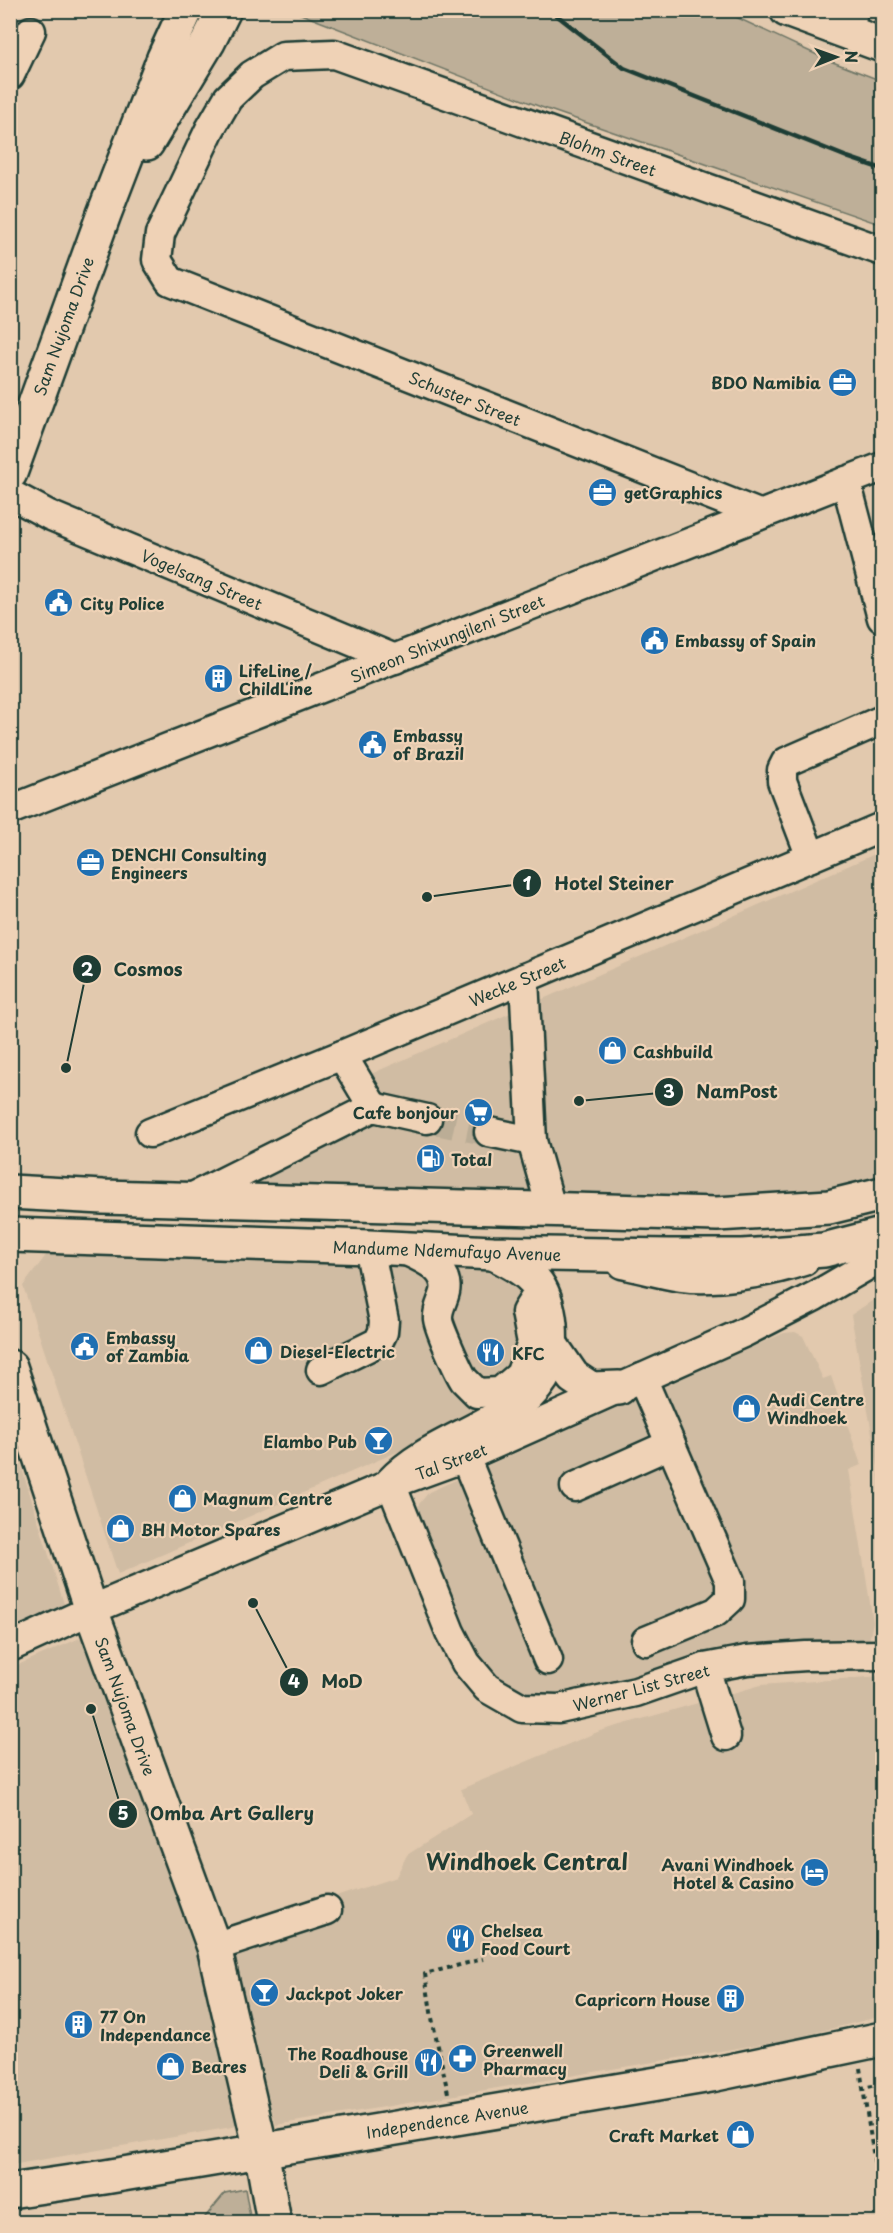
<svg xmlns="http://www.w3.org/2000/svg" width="893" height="2233" viewBox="0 0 893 2233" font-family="'Playpen Sans',sans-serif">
<rect width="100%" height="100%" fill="#e2c9ae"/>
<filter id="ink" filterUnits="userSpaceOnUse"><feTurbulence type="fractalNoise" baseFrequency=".0167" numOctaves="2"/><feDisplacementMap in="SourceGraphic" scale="12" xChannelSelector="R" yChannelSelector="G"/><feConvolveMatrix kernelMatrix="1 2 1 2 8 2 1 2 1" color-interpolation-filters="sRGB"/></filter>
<g filter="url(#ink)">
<g fill="#d0bca3">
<polygon points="882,851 882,1194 829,1207 189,1199 372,1107 357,1080"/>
<polygon points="50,1250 485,1263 528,1289 511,1402 118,1574 23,1286"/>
<polygon points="882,1294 882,1490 851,1315"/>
<polygon points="795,1332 803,1336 823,1379 831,1376 861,1465 849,1470 873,1622 869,1641 751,1645 696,1660 613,1688 541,1696 510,1688 488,1673 464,1639 418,1523 419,1504 429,1492 784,1333"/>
<polygon points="10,1449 19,1459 69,1620 10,1647"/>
<polygon points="87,1635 198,1951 244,2125 11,2165 11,1668"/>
<polygon points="882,1676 882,2016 786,2040 276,2125 224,1934 396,1877 407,1855 471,1814 461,1789 600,1731 761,1685"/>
</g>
<g fill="#beaf98" stroke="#6e7666" stroke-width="1.5">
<polygon points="293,11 723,11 830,61 882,81 882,225 541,107"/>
<polygon points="245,2189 251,2222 201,2222 225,2193"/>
</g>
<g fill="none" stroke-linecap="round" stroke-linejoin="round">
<polyline stroke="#bbad96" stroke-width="28" stroke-dasharray="28 14" stroke-linecap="butt" points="427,1119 489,1132"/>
<defs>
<g id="minor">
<polyline points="849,35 853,10"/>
<polyline points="10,75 31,31"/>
<polyline points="846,481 882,618"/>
<polyline points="10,494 49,515 395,659"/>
<polyline points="759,514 170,281 157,260 160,234 210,129 228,98 252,75 283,56 334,54 882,251"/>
<polyline points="10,810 882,467"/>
<polyline points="811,857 782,781 782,770 786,762 882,720"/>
<polyline points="524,978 532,1141"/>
<polyline points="342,1055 373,1107"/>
<polyline points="489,1132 532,1141 552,1211"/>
<polyline points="150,1133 342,1055 882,827"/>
<polyline points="189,1199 373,1107 427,1119"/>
<path d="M402,1249C419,1257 450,1268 445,1292C443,1301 437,1309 438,1319C438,1326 459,1373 464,1380C468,1384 473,1389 477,1393L500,1392L520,1375L532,1343L526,1312L533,1301L546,1303"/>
<path d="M622,1264C641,1268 661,1274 681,1277C716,1282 770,1272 804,1261"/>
<polyline points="321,1370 378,1342 383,1332 384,1321 369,1247"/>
<polyline points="642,1378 730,1581 730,1599 716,1612 646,1641"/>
<polyline points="465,1457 548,1660"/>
<polyline points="391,1484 450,1632 466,1663 487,1688 522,1708 559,1709 636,1692 705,1668 747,1660 806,1656 882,1655"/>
<polyline points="575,1487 671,1444"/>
<polyline points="10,1647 91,1610 391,1484 465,1457 743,1333 815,1296 882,1257"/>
<polyline points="705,1668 726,1736"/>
<polyline points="214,1947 327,1910"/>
</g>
<g id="major">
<polyline points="787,10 882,45"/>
<polyline points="10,1192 103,1197 717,1214 829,1207 882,1194"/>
<polyline points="10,1235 369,1247 493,1253 668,1256 743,1256 824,1250 882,1235"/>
<polyline points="551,1345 573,1377 591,1389 619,1388"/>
<path d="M391,1484C433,1438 511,1428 542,1378C551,1364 551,1341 550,1325C546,1283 530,1271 495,1254"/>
<polyline points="10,2191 105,2177 711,2075 882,2039"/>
</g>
<g id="highway">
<polyline points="147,143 208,42 224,10"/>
<polyline points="10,473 104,214 164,58 186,10"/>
<polyline points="10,1367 91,1610 214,1947 261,2150 274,2222"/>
</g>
</defs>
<use href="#minor" stroke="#1f3d34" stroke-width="33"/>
<use href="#major" stroke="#1f3d34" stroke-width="38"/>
<use href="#highway" stroke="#1f3d34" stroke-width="38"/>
<g stroke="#1f3d34" stroke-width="4" stroke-dasharray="4.5 4.5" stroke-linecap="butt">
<polyline points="860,2068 863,2088"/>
<polyline points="882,2084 863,2088 882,2209"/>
<polyline points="448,2093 432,2018 425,1974 483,1959"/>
</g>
<use href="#minor" stroke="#efd2b6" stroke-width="28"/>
<use href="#major" stroke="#efd2b6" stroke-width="33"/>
<use href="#highway" stroke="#efd2b6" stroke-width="33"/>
<polyline stroke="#1f3d34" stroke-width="4.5" points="550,10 624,68 847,157 882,169"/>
</g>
</g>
<defs>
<symbol id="office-disc" viewBox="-11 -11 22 22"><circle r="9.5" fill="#1f6fb2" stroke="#efd2b6"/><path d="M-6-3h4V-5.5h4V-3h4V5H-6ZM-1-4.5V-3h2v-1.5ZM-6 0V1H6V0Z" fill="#fff"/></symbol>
<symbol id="civic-disc" viewBox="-11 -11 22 22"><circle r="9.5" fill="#1f6fb2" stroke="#efd2b6"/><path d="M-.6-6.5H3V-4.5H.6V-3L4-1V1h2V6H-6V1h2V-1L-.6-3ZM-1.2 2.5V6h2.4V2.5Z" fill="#fff"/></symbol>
<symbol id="building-disc" viewBox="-11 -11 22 22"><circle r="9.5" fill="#1f6fb2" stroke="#efd2b6"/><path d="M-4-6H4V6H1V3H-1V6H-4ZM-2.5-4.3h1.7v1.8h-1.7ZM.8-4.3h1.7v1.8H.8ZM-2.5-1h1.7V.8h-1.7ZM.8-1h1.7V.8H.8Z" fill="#fff"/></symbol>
<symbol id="shop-disc" viewBox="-11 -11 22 22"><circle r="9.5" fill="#1f6fb2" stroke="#efd2b6"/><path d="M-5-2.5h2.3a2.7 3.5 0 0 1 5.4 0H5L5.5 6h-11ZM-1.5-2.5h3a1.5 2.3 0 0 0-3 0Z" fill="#fff"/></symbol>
<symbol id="supermarket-disc" viewBox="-11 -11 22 22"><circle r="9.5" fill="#1f6fb2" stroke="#efd2b6"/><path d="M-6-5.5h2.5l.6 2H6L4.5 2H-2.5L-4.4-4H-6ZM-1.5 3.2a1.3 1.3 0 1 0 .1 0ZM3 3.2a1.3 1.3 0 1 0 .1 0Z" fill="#fff"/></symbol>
<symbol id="fuel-disc" viewBox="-11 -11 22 22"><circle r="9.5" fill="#1f6fb2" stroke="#efd2b6"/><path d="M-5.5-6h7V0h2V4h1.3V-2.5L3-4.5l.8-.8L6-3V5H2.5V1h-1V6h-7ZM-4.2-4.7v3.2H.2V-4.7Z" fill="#fff"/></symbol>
<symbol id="restaurant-disc" viewBox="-11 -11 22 22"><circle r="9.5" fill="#1f6fb2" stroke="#efd2b6"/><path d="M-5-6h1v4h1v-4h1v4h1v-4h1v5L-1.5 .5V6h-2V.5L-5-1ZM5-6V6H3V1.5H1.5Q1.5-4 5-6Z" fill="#fff"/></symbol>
<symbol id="bar-disc" viewBox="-11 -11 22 22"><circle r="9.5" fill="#1f6fb2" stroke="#efd2b6"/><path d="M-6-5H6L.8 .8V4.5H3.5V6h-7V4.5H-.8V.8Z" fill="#fff"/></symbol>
<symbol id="hotel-disc" viewBox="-11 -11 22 22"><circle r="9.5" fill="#1f6fb2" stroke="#efd2b6"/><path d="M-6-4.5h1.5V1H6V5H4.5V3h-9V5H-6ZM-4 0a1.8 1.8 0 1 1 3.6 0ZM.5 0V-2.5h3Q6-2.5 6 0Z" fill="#fff"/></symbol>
<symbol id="pharmacy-disc" viewBox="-11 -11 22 22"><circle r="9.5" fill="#1f6fb2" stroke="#efd2b6"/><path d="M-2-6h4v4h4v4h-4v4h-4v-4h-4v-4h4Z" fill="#fff"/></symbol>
</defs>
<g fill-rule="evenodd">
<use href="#office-disc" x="826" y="366" width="33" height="33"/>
<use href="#office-disc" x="586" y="476" width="33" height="33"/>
<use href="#civic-disc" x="42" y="586" width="33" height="33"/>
<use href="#civic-disc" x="638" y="624" width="33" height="33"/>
<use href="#building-disc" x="202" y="662" width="33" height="33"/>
<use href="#civic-disc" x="356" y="728" width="33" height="33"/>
<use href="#office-disc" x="74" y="846" width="33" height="33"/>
<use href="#shop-disc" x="596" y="1034" width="33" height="33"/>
<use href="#supermarket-disc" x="462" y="1096" width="33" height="33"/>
<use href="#fuel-disc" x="414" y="1142" width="33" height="33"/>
<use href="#civic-disc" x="68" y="1330" width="33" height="33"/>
<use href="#shop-disc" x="242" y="1334" width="33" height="33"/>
<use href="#restaurant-disc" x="474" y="1336" width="33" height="33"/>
<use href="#shop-disc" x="730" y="1392" width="33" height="33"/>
<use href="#bar-disc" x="362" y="1424" width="33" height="33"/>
<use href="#shop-disc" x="166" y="1482" width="33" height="33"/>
<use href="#shop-disc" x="104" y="1512" width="33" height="33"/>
<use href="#hotel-disc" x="798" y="1856" width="33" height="33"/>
<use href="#restaurant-disc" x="444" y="1922" width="33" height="33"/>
<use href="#bar-disc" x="248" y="1976" width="33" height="33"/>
<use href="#building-disc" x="714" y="1982" width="33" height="33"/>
<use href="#building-disc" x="62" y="2008" width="33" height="33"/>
<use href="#pharmacy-disc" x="446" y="2042" width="33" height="33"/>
<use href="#restaurant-disc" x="412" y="2046" width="33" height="33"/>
<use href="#shop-disc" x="154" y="2050" width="33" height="33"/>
<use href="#shop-disc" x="724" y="2118" width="33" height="33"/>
</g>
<g text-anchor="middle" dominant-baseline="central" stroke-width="4.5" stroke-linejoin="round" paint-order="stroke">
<g font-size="16" fill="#1f3d34" stroke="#efd2b6">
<text transform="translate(608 153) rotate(20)">Blohm Street</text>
<text transform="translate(63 326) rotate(-70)">Sam Nujoma Drive</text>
<text transform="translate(465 398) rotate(22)">Schuster Street</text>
<text transform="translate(202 579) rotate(23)">Vogelsang Street</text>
<text transform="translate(447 638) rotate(-22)">Simeon Shixungileni Street</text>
<text transform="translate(517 981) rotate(-23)">Wecke Street</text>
<text transform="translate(447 1250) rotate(2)">Mandume Ndemufayo Avenue</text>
<text transform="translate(451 1461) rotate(-21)">Tal Street</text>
<text transform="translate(641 1687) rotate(-15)">Werner List Street</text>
<text transform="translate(126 1706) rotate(70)">Sam Nujoma Drive</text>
<text transform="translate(447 2119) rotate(-9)">Independence Avenue</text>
</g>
<g font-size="16" font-weight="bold" fill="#1f3d34" stroke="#efd2b6" text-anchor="start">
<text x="821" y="382" text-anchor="end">BDO Namibia</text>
<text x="624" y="492">getGraphics</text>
<text x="80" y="603">City Police</text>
<text x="675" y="640">Embassy of Spain</text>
<text x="239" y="670">LifeLine /<tspan x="239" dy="18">ChildLine</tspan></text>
<text x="393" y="735">Embassy<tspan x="393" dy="18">of Brazil</tspan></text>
<text x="111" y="854">DENCHI Consulting<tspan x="111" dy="18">Engineers</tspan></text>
<text x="633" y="1051">Cashbuild</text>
<text x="458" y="1112" text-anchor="end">Cafe bonjour</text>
<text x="451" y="1159">Total</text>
<text x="106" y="1337">Embassy<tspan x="106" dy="18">of Zambia</tspan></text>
<text x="280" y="1351">Diesel-Electric</text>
<text x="512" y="1353">KFC</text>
<text x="767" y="1399">Audi Centre<tspan x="767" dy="18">Windhoek</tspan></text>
<text x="357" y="1441" text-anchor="end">Elambo Pub</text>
<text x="203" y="1498">Magnum Centre</text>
<text x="141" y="1529">BH Motor Spares</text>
<text x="794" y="1864" text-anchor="end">Avani Windhoek<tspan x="794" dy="18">Hotel &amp; Casino</tspan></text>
<text x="481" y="1930">Chelsea<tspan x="481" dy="18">Food Court</tspan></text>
<text x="286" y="1993">Jackpot Joker</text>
<text x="710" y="1999" text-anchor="end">Capricorn House</text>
<text x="100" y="2016">77 On<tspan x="100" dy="18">Independance</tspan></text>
<text x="483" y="2050">Greenwell<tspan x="483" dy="18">Pharmacy</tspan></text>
<text x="408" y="2053" text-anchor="end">The Roadhouse<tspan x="408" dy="18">Deli &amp; Grill</tspan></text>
<text x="191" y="2066">Beares</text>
<text x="719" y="2135" text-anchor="end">Craft Market</text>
</g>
<g font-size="22" font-weight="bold" fill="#1f3d34" stroke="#efd2b6">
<text x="527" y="1860">Windhoek Central</text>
</g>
</g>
<path fill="none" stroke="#1f3d34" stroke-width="2" d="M427 897L527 883M66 1068L87 969M579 1101L669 1092M253 1603L294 1682M91 1709L123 1814"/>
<g fill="#1f3d34" stroke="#efd2b6" stroke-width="2">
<circle cx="427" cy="897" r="6"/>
<circle cx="66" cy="1068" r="6"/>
<circle cx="579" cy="1101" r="6"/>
<circle cx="253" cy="1603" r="6"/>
<circle cx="91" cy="1709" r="6"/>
<circle cx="527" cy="883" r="15"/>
<circle cx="87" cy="969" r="15"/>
<circle cx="669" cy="1092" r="15"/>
<circle cx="294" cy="1682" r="15"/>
<circle cx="123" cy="1814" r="15"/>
</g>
<g font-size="18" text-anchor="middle" font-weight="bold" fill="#fff">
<text x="527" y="890">1</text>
<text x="87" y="976">2</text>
<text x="669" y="1098">3</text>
<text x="294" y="1688">4</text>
<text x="123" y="1820">5</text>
</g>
<g font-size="18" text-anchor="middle" font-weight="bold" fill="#1f3d34" stroke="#efd2b6" stroke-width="4.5" stroke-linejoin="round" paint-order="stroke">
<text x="614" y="890">Hotel Steiner</text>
<text x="148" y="976">Cosmos</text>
<text x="737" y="1098">NamPost</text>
<text x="342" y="1688">MoD</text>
<text x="232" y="1820">Omba Art Gallery</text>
</g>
<rect width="893" height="2233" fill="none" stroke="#efd2b6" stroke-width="36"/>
<rect x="18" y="18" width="857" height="2197" fill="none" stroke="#1f3d34" stroke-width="2" filter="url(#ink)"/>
<g transform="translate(836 57) rotate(89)" stroke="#efd2b6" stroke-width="4.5" paint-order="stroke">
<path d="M0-4.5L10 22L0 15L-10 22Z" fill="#1f3d34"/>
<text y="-9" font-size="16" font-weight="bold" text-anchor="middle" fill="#1f3d34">N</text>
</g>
</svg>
